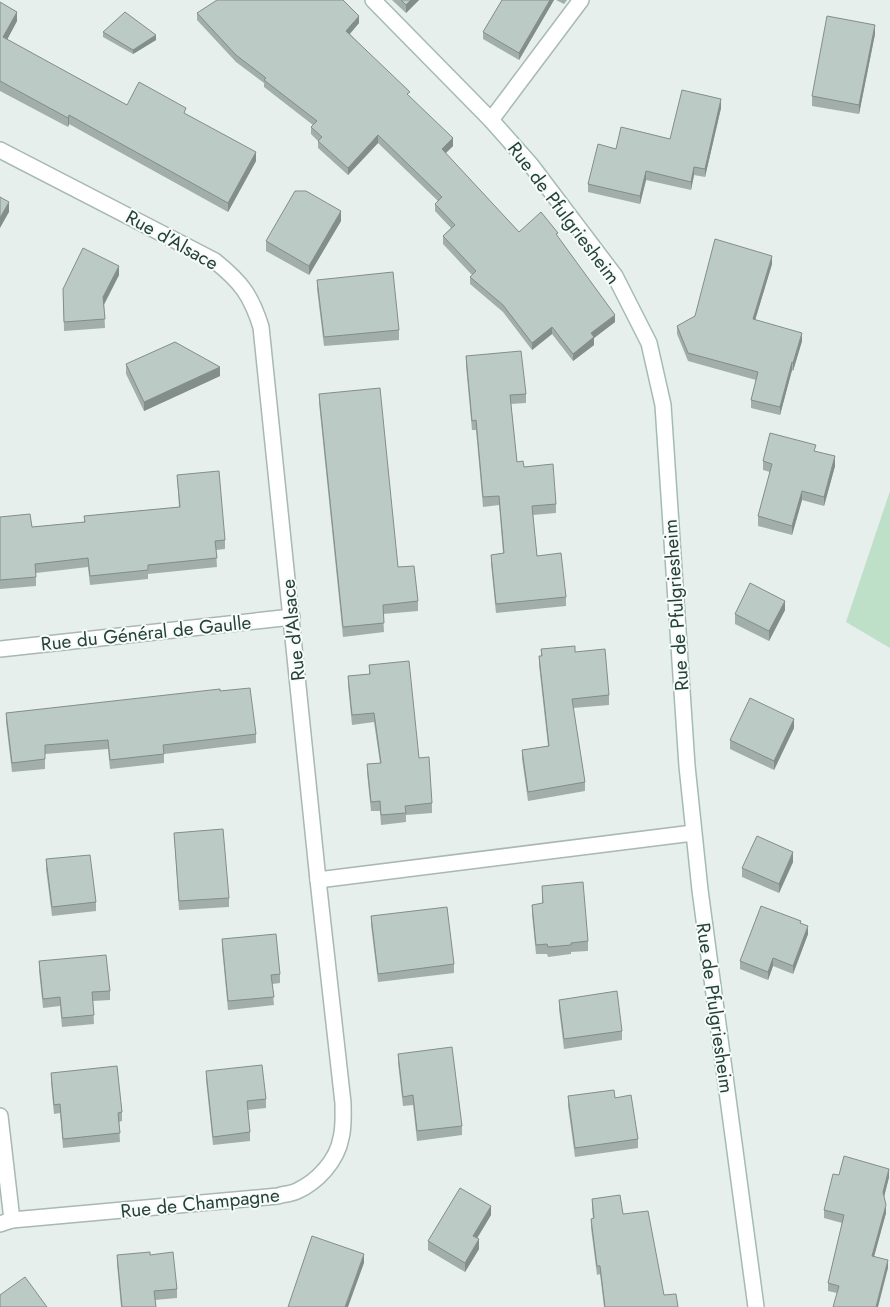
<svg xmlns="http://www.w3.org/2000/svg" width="890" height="1307" viewBox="0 0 890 1307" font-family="Jost,sans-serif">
<rect width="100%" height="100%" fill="#e6efeb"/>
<polygon fill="#bfe0c8" points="890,491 890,648 846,622"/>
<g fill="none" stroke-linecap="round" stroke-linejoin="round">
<defs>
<g id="minor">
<polyline points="491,120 581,0"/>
<path d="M0,150L215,261C241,282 251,295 261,327L318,880L343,1103C343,1115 344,1127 341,1138C337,1161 317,1182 297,1191C291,1194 284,1194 278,1196L12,1220L0,1224"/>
<polyline points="0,649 292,617"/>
<polyline points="318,880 693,833"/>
<polyline points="0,1116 12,1220"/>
</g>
<polyline id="secondary" points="373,0 491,120 531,165 615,276 649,343 663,405 687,766 700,890 756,1307"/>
</defs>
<use href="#minor" stroke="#a8b8b2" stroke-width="18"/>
<use href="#secondary" stroke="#a4bbb3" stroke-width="18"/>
<use href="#minor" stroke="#fff" stroke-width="15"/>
<use href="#secondary" stroke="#fff" stroke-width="15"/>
</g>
<g fill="#a1aea9">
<polygon points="392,0 419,0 406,13"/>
<polygon points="502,0 554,0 519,60 483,39 483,32"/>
<polygon points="556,0 567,0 564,4"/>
<polygon points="0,2 17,21 7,40 127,105 186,114 256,161 228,212 69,124 68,127 0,91"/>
<polygon points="197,13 359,23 350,34 410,97 453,146 445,153 519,232 558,237 615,322 594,338 594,345 573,361 552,334 532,350 503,312 470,284 470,277 472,275 443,244 443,236 451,228 435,211 435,204 438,201 378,143 348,175 318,148 318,141 311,134 311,127 313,125 264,87 264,83 236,62 197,20"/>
<polygon points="103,32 156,40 133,54 103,37"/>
<polygon points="875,34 859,114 812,106 812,96"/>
<polygon points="721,108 705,177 694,175 691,190 646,180 640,204 588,192 588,184 616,149 670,139"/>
<polygon points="341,221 309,275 266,251 266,241"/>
<polygon points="772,264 755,320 802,341 793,371 792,370 780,415 751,408 751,400 756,380 688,361 677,334 677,326 695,316"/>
<polygon points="119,275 104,305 105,328 64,331 63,289"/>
<polygon points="317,280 399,330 399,340 324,346 317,289"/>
<polygon points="466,356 526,394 526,403 511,404 517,462 524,467 556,504 556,513 533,515 537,556 566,597 566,606 496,613 491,564 491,555 503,553 499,505 483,507 476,430 472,430 466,366"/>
<polygon points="126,364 220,376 144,411 126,374"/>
<polygon points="319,394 398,567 418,601 418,611 383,614 384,632 343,637 319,403"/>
<polygon points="816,451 835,466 824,506 802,500 792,535 758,526 758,516 770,472 763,470 763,461"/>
<polygon points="177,475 225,540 225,549 216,550 217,567 148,574 148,579 90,585 88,567 36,573 36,586 0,589 0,517 32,527 84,522 84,516 179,507"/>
<polygon points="785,610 769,641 735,624 735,614"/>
<polygon points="541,649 575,652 609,695 609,705 573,708 585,782 585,791 528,801 522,759 522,750 548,746 539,665 539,656 541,656"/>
<polygon points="369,665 419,758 432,803 432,813 406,815 406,822 381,825 380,811 371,811 367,773 367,764 380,763 374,722 352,725 348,685 348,676 369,674"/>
<polygon points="220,691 256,734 256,743 164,754 164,763 110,769 108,749 45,754 45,769 12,772 6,722 6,713"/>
<polygon points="794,728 774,770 730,749 730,740"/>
<polygon points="174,833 229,898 229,907 179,910"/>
<polygon points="46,859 96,902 96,911 52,916 46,869"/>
<polygon points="793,862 779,893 742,877 742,868"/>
<polygon points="542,886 588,941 588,951 571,952 571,954 548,957 547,954 536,954 532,914 532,905 542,904"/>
<polygon points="371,916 454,964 454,973 378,982 371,925"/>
<polygon points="801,923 808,934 793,974 773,966 768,980 740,969 740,961"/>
<polygon points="222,939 280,974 280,983 272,984 274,1005 228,1010 222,948"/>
<polygon points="39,961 110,991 110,1000 93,1001 94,1024 62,1027 60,1006 43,1008 39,971"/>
<polygon points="559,1000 622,1031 622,1040 564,1049 559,1009"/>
<polygon points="398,1054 462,1126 462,1135 417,1141 413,1105 403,1106 398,1063"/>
<polygon points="206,1071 266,1099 266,1108 248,1110 250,1132 250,1141 213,1145 206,1080"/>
<polygon points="51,1073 122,1112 122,1121 119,1122 120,1142 63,1148 60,1113 54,1114 51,1082"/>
<polygon points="568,1096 615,1098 638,1139 638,1148 575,1157 568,1106"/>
<polygon points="839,1175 889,1177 884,1197 886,1213 874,1256 888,1268 837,1293 828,1291 828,1283 842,1223 824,1218 824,1210"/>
<polygon points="592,1199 623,1214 664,1295 678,1307 604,1307 600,1274 597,1275 591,1228 591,1219 593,1219 592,1208"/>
<polygon points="491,1215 477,1238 479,1249 465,1272 428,1250 428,1241"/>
<polygon points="117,1255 150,1255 177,1289 177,1298 155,1300 156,1307 121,1307 117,1264"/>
</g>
<g fill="#838d89">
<polygon points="411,0 419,0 406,13 406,5"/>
<polygon points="550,0 554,0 519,60 519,53"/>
<polygon points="17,12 17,21 3,47 3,37"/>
<polygon points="359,16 359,23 346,38 346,31"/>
<polygon points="875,25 875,34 859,114 859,105"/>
<polygon points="156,35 156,40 133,54 133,50"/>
<polygon points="721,99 721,108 705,177 705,169"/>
<polygon points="69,115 69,124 68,127 68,118"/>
<polygon points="378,135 378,143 348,175 348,168"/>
<polygon points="453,138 453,146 442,157 442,149"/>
<polygon points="256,152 256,161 228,212 228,203"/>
<polygon points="694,167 694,175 691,190 691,182"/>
<polygon points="646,171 646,180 640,204 640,196"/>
<polygon points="9,202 9,212 0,228 0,218"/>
<polygon points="341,211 341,221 309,275 309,266"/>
<polygon points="772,256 772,264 753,327 753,319"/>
<polygon points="119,266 119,275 103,306 103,297"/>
<polygon points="615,315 615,322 594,338 594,345 573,361 573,354 591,333"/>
<polygon points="552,327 552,334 532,350 532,343"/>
<polygon points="802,333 802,341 793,371 793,363"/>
<polygon points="792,362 792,370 780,415 780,407"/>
<polygon points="220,367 220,376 144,411 144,402"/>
<polygon points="835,456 835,466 824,506 824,497"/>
<polygon points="802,491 802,500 792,535 792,526"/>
<polygon points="785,601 785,610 769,641 769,631"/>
<polygon points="794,719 794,728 774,770 774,761"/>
<polygon points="793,852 793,862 779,893 779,884"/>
<polygon points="808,926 808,934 793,974 793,966"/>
<polygon points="773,958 773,966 768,980 768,972"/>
<polygon points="889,1169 889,1177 883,1201 883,1192"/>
<polygon points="886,1205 886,1213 872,1264 872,1256"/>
<polygon points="491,1206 491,1215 473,1245 473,1236"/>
<polygon points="479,1239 479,1249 465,1272 465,1263"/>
<polygon points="364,1254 364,1263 348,1307 345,1307"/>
<polygon points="888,1260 888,1268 878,1307 876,1307"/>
</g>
<g fill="#bbcac4" stroke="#838d89">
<polygon points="217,0 343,0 359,16 346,31 410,92 407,94 453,138 442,149 519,232 541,212 558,233 556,234 615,315 591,333 594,337 573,354 552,327 532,343 503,305 470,277 476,271 443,236 455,225 435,204 442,197 378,135 348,168 318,141 322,137 311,127 317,121 264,80 266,78 236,55 197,13"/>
<polygon points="401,0 411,0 406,5"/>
<polygon points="502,0 550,0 519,53 483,32"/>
<polygon points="0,2 17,12 3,37 127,105 139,82 186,108 184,113 256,152 228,203 69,115 68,118 0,81"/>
<polygon points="125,12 156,35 133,50 103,32"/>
<polygon points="827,16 875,25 859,105 812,96"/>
<polygon points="682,90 721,99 705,169 694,167 691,182 646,171 640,196 588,184 598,144 616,149 621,127 670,139"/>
<polygon points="295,191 306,191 341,211 309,266 266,241"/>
<polygon points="0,197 9,202 0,218"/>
<polygon points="715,239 772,256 753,319 802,333 793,363 792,362 780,407 751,400 758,372 688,353 677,326 695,316"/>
<polygon points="83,248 119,266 103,297 105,319 64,322 63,289"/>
<polygon points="393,272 399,330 324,337 317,280"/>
<polygon points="175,342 220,367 144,402 126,364"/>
<polygon points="521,351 526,394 510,395 517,462 523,461 524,467 553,464 556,504 532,506 537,556 561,553 566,597 496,604 491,555 504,553 499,496 483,497 476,420 472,421 466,356"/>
<polygon points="380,388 398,567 414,566 418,601 383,605 384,623 343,627 319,394"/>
<polygon points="770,433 816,445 814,451 835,456 824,497 802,491 792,526 758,516 772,464 763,461"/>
<polygon points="219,471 225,540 215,541 217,558 148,565 148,570 90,576 88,558 35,564 36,577 0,580 0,517 30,514 32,527 85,522 84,516 180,507 177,475"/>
<polygon points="750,583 785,601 769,631 735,614"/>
<polygon points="575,646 575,652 605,649 609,695 572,699 585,782 528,792 522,750 549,746 539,656 542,656 541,649"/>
<polygon points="409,661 419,758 429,757 432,803 405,806 406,813 381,815 380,801 371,802 367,764 381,763 374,713 352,715 348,676 370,674 369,665"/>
<polygon points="250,688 256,734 163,745 164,754 110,760 108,740 45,745 45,759 12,763 6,713 220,689 220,691"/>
<polygon points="750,698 794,719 774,761 730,740"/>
<polygon points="223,829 229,898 179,901 174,833"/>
<polygon points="757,836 793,852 779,884 742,868"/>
<polygon points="90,855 96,902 52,907 46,859"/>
<polygon points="583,882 588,941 571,943 571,945 548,947 547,944 536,945 532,905 543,903 542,886"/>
<polygon points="761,906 801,921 800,923 808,926 793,966 773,958 768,972 740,961"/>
<polygon points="447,907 454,964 378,974 371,916"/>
<polygon points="276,934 280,974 271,975 274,997 228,1001 222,939"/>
<polygon points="106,955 110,991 92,992 94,1015 62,1018 60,997 43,999 39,961"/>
<polygon points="617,991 622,1031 564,1039 559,1000"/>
<polygon points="452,1047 462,1126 417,1131 413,1095 403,1097 398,1054"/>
<polygon points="262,1065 266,1099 247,1101 250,1132 213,1137 206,1071"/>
<polygon points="117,1066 122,1112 118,1113 120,1133 63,1139 60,1104 54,1105 51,1073"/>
<polygon points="614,1090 615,1098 631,1095 638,1139 575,1148 568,1096"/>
<polygon points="844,1156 889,1169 883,1192 886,1205 872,1256 888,1260 876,1307 833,1307 839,1286 828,1283 844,1215 824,1210 833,1174 839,1175"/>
<polygon points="460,1188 491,1206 473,1236 479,1239 465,1263 428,1241"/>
<polygon points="620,1195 623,1214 648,1211 664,1295 676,1294 678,1307 605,1307 600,1266 597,1266 591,1219 594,1218 592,1199"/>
<polygon points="312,1236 364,1254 345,1307 288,1307"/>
<polygon points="150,1252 150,1255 173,1252 177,1289 154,1291 156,1307 122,1307 117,1255"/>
<polygon points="25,1277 47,1307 0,1307 0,1295"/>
</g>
<g text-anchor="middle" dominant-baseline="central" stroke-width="4" stroke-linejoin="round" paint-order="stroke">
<g font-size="19" fill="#24423a" stroke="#f7fbf9">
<text transform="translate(564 213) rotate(53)">Rue de Pfulgriesheim</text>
<text transform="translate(172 240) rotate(29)">Rue d'Alsace</text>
<text transform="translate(676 605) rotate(-94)">Rue de Pfulgriesheim</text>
<text transform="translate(293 630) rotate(-96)">Rue d'Alsace</text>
<text transform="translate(146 633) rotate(-6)">Rue du Général de Gaulle</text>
<text transform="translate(715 1008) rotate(82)">Rue de Pfulgriesheim</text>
<text transform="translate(200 1203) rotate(-6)">Rue de Champagne</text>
</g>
</g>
</svg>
